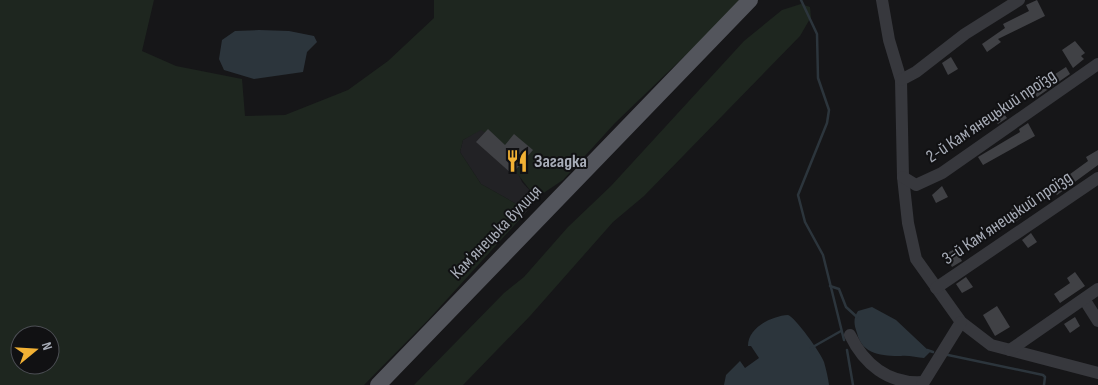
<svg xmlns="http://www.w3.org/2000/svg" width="1098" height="385" viewBox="0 0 1098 385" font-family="'Sofia Sans Condensed',sans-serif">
<rect width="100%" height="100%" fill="#161618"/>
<polygon fill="#222225" points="481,129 495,138 510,154 522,182 533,194 542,194 521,218 520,206 481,184 460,152 463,140"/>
<g fill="#1e261f" fill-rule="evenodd">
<path d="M0,0H154L142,51L176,66L242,79L245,116L285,115L348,90L388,61L434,18V0H739L722,20L615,123L563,180L542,194H533L516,172L510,154L495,138L481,130L463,140L460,152L481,184L520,206L521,218L429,319L364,385H0ZM20,335H50V365H20Z"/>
<polygon points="801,4 810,7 811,17 800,36 644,196 613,222 530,316 463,385 414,385 504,293 524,277 568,227 611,186 744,41 782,10"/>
</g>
<g fill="#2c353c">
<polygon points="259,30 289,31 314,36 317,42 307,52 303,72 254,79 224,70 219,59 222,40 235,31"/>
<path d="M872,307L896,320L930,352L924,358C917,358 909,355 901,356C883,356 862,355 857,333C854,324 853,319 858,311Z"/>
<path d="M788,315C795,317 821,353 824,362C826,369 828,377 829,385H724L726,375L740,361L745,368L759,358L751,346H748C748,328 771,316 788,315Z"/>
</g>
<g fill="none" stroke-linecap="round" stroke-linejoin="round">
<g stroke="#2c353c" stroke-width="2.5">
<polyline points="801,0 817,34 818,78 829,110 827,123 798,195 805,222 823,255 844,340"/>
<polyline points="830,286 839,289 846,307 857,317"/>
<polyline points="811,348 841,331"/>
<polyline points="847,350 853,385"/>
<polyline points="927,350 933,352"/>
<polyline points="948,355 1043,375 1045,377 1044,385"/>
</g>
</g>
<g fill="#404145">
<polygon points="1037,0 1045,16 998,39 1001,42 987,52 982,44 1005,28 1003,24 1029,11 1026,5"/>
<polygon points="1075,41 1085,53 1081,56 1084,59 1073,68 1062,50"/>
<polygon points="951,57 958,69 948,75 942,63"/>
<polygon points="1066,67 1070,74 1037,97 1032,89"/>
<polygon points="999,107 1007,118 998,124 990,114"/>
<polygon points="1028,123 1035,136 983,165 978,157 1020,132 1019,129"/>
<polygon points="488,129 505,145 514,134 533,150 512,174 476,142"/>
<polygon points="1098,150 1098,165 1057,195 1051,188 1088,161 1086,157"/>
<polygon points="942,186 948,197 936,203 932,195"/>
<polygon points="1016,206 1023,216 1014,223 1007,213"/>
<polygon points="1031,233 1037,242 1028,248 1022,240"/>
<polygon points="955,249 962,261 952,267 945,254"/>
<polygon points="1075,272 1085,286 1060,303 1054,294 1070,283 1067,278"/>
<polygon points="966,277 973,287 962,293 956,284"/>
<polygon points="997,306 1010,327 995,336 983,315"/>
<polygon points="1075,317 1080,326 1070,333 1064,324"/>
</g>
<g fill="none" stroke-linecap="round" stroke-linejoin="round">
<g stroke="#37383d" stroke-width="12">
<polyline points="882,0 889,40 901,80 903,177 908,223 916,259 961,322 991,345 1098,373"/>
<polyline points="901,80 916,72 965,34 1019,0"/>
<polyline points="903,177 916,185 942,173 1098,64"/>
<polyline points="936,288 1098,178"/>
<polyline points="1084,299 1098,321"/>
<path d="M850,335C864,364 888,384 922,382"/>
<polyline points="1010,350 1098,289"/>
<polyline points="922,385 961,322"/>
</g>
<polyline stroke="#53555c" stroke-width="16" points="378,385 750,0"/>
</g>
<defs>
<symbol id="restaurant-bare" viewBox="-9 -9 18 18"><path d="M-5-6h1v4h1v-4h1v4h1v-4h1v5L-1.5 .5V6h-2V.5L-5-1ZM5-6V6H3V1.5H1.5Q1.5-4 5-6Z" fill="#f2b134" stroke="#111113" stroke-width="2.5" paint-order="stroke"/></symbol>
</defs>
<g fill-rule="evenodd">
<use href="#restaurant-bare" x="501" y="145" width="32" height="32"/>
</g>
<g text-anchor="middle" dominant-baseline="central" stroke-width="4" stroke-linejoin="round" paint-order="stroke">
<g font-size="18" fill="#a8adb8" stroke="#111113">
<text transform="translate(991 116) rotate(-34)">2-й Камʼянецький проїзд</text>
<text transform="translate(1007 218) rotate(-34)">3-й Камʼянецький проїзд</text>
<text transform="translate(496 232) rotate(-46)">Камʼянецька вулиця</text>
</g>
<g font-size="18" font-weight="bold" fill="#a8adb8" stroke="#111113" text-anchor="start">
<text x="534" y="161">Загадка</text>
</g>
</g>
<g transform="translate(35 350) rotate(72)"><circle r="24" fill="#111113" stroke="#4d4f55"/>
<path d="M0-4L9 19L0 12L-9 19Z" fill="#f2b134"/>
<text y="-8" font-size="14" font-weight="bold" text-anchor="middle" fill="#a8adb8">N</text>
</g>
</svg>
